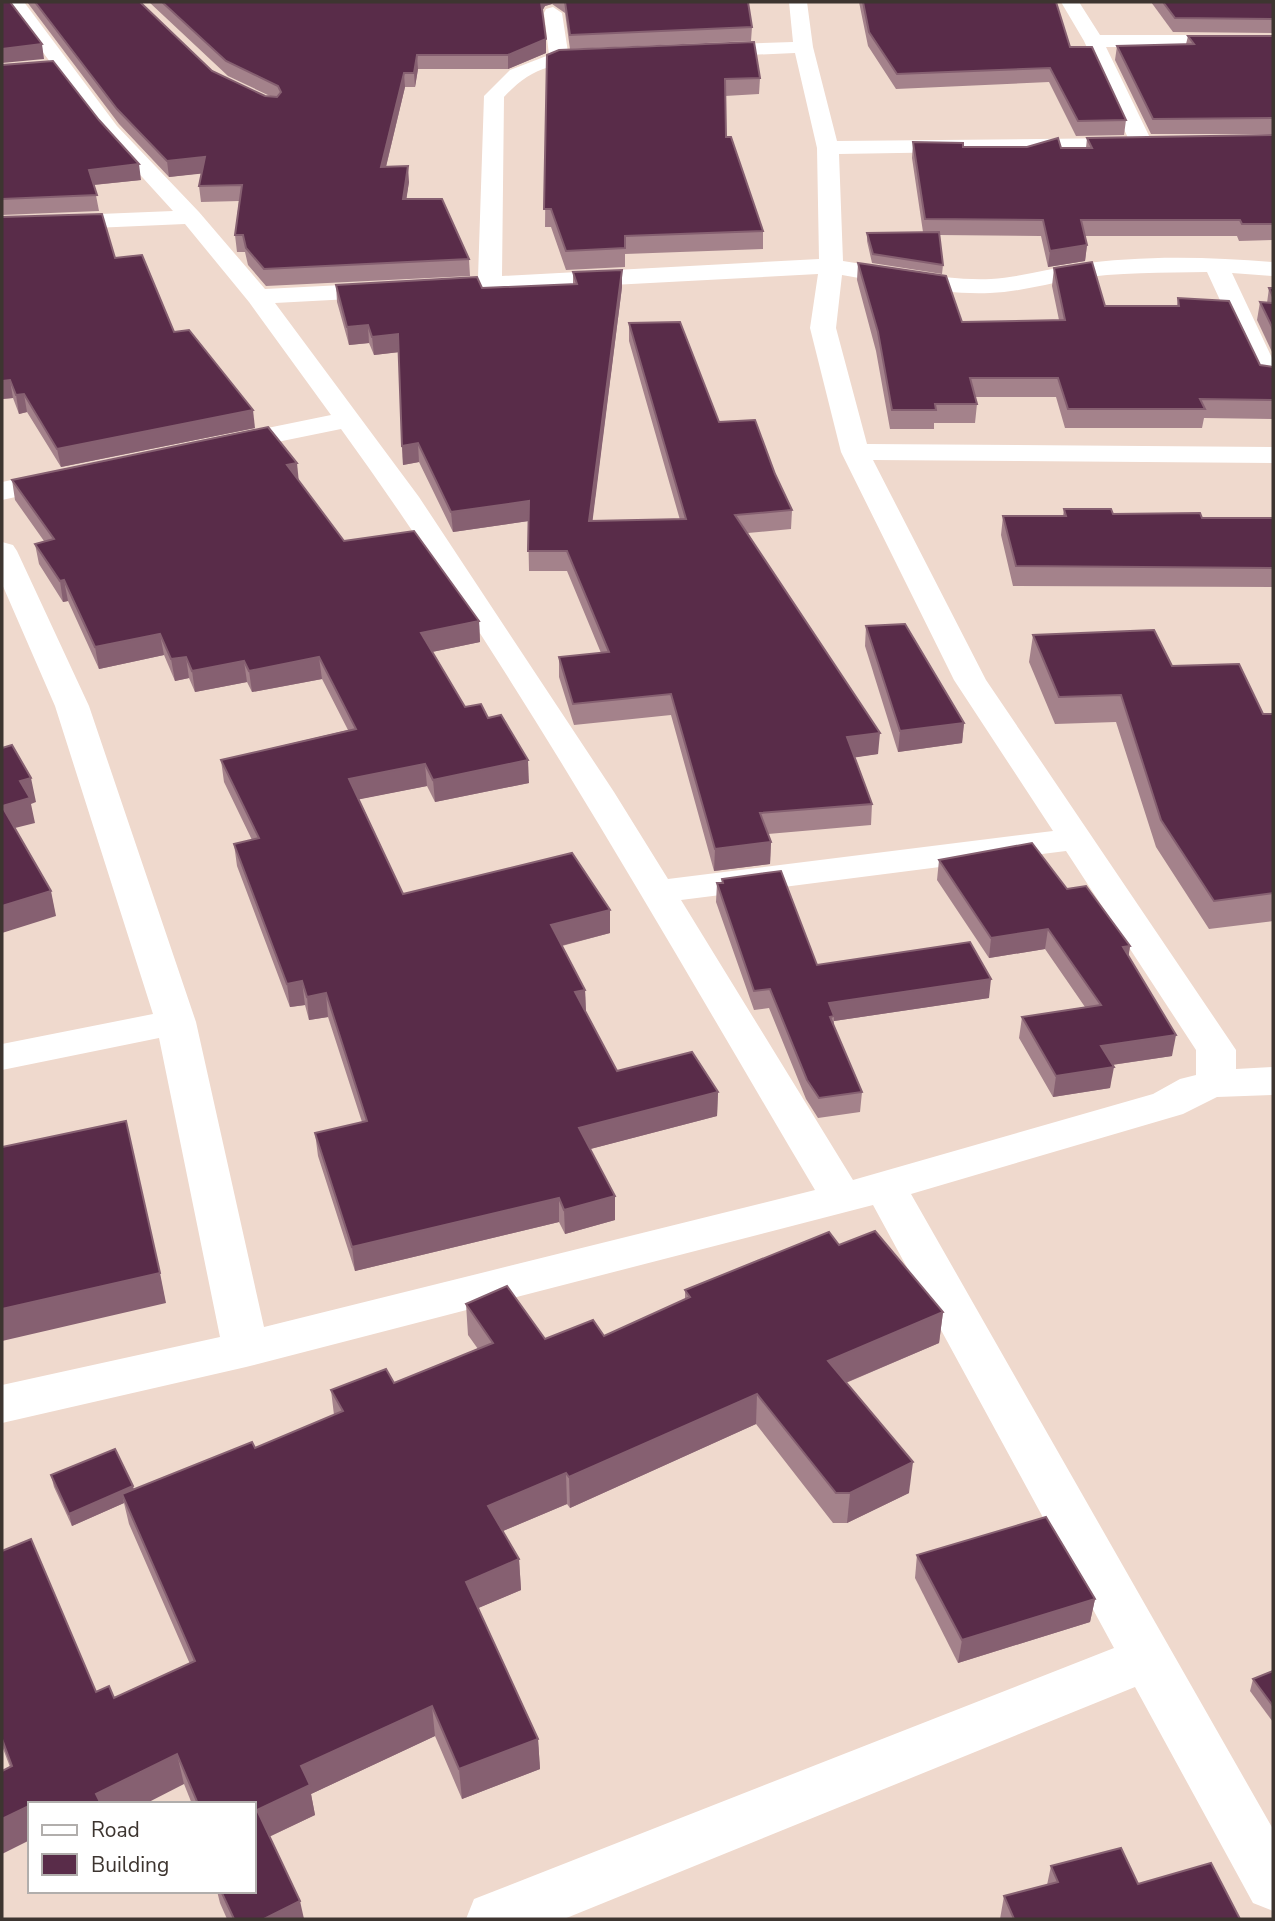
<svg xmlns="http://www.w3.org/2000/svg" width="1275" height="1921" viewBox="0 0 1275 1921" font-family="'Nunito Sans',sans-serif">
<rect width="100%" height="100%" fill="#efd9cd"/>
<g fill="none" stroke-linecap="round" stroke-linejoin="round">
<g fill="#fff" fill-rule="evenodd">
<path d="M6,2H24L117,126L199,212L265,289L478,278L484,96L510,70L549,55L544,13L546,9L553,7L562,13L568,52L597,50L607,56C599,66 563,63 549,67C531,72 517,83 504,97L502,276L819,259L817,148L795,53L703,57L693,51L703,45L793,42L789,2H807L813,47L837,141L1128,138L1084,41L1061,2H1079L1100,35H1273V47H1106L1153,144L1150,149L839,154L843,261C892,268 942,281 991,279C1020,277 1047,269 1076,265C1140,255 1208,257 1273,262V276L1232,273L1273,360V383L1259,382L1255,376L1207,272C1163,273 1118,272 1074,279C1046,284 1019,292 990,293C940,295 891,283 842,275L836,328L867,444L1273,447V463L873,460L986,680L1230,1041L1236,1050V1069L1273,1067V1095L1217,1097L1183,1114L911,1194L1273,1829V1911L1253,1903L1135,1687L564,1919H466L474,1899L1114,1648L873,1205L246,1367L2,1423V1385L220,1337L159,1038L2,1070V1044L153,1014L55,706L2,584V542L13,545L17,551L89,706L196,1022L264,1327L815,1190C663,934 516,671 341,429L223,453L213,451L209,445L213,439L223,437L331,415L249,302L185,224L2,232V218L173,211L103,134ZM818,274L810,328L841,452L954,680L1053,831L668,879L614,792L419,497L275,303ZM1066,851L1196,1050V1075L1180,1079L1153,1094L853,1180L681,900Z"/>
<polygon points="65,469 75,472 79,478 75,484 2,500 2,482"/>
</g>
</g>
<g fill="#a4828b">
<polygon points="27,2 140,2 212,71 265,96 270,96 228,76 149,2 748,2 752,27 751,41 570,49 565,13 552,4 545,6 542,11 546,39 546,53 508,69 418,69 415,87 405,87 386,167 409,182 406,199 469,259 470,276 266,286 248,265 245,252 237,252 235,235 239,201 201,202 199,186 202,173 169,177 119,124"/>
<polygon points="859,2 1056,2 1070,47 1126,120 1124,135 1076,136 1049,82 896,89 868,46"/>
<polygon points="1151,2 1273,2 1273,33 1173,32"/>
<polygon points="1188,36 1273,36 1273,134 1151,134 1115,60 1117,46 1186,44"/>
<polygon points="547,55 760,78 759,94 725,96 726,137 763,231 763,249 625,254 625,267 566,270 551,227 545,227"/>
<polygon points="2,65 141,180 94,185 99,211 2,215"/>
<polygon points="1273,135 1273,240 1239,241 1237,236 1085,236 1087,245 1085,261 1048,267 1041,236 939,235 943,265 942,274 872,263 867,241 867,233 923,232 912,158 913,142 963,147 1086,148 1087,138"/>
<polygon points="2,217 115,258 174,332 255,428 61,467 27,412 19,414 13,398 2,399"/>
<polygon points="858,263 962,322 1059,320 1052,286 1054,268 1105,306 1177,306 1178,298 1260,365 1273,367 1273,419 1204,418 1202,428 1065,428 1056,397 975,397 977,404 975,423 934,423 934,429 890,429 876,351 857,280"/>
<polygon points="622,270 622,287 592,521 680,520 629,341 629,323 719,422 775,474 792,510 791,529 748,533 878,754 855,757 872,804 871,825 768,834 771,842 770,864 714,871 671,715 574,725 559,677 559,657 601,653 567,571 529,571 528,521 453,532 419,462 403,465 399,352 374,355 369,343 349,345 337,302 336,285 482,288 573,284 573,272"/>
<polygon points="1269,288 1273,288 1273,354 1257,320 1260,302 1267,303"/>
<polygon points="12,480 299,481 344,541 479,621 480,642 432,652 465,707 488,718 529,783 435,802 427,786 359,799 403,894 610,933 562,946 585,990 586,1012 617,1071 718,1092 717,1116 590,1149 615,1220 565,1234 559,1222 355,1271 318,1156 315,1133 362,1122 328,1017 309,1020 305,1005 290,1007 237,866 234,844 252,840 224,782 221,760 348,730 322,679 252,692 247,682 195,692 189,678 175,681 164,655 99,669 68,601 63,602 39,564 35,544 44,541 15,500"/>
<polygon points="1064,509 1113,514 1202,518 1273,518 1273,587 1013,586 1001,535 1003,516 1063,516"/>
<polygon points="866,626 964,723 962,743 898,752 865,646"/>
<polygon points="1033,635 1172,666 1263,714 1273,714 1273,921 1209,929 1156,847 1116,722 1055,724 1029,662"/>
<polygon points="939,860 1067,889 1130,946 1128,956 1172,1056 1112,1065 1110,1088 1053,1097 1019,1038 1022,1017 1085,1007 1045,949 989,958 937,880"/>
<polygon points="722,879 817,965 989,998 834,1021 834,1026 862,1092 860,1112 818,1118 806,1099 769,1008 754,1010 716,902 717,883 722,883"/>
<polygon points="839,1245 943,1312 939,1343 846,1383 909,1493 847,1523 833,1523 756,1424 570,1508 567,1504 503,1531 519,1559 521,1590 478,1608 538,1739 540,1769 462,1799 435,1736 311,1794 315,1815 269,1837 304,1919 227,1919 220,1903 217,1891 254,1891 254,1804 192,1804 184,1784 10,1767 2,1746 2,1551 96,1692 114,1698 190,1664 129,1524 124,1503 72,1526 54,1487 51,1475 134,1489 255,1448 334,1415 331,1390 394,1383 478,1349 468,1335 466,1304 545,1339 604,1336 685,1299 685,1290"/>
<polygon points="917,1555 1095,1599 1090,1622 958,1663 915,1578"/>
<polygon points="1273,1671 1273,1722 1250,1691 1253,1679"/>
<polygon points="1051,1866 1138,1884 1240,1919 1000,1919 1004,1896 1047,1885"/>
</g>
<g fill="#866071">
<polygon points="541,2 552,2 552,4 545,6 541,13"/>
<polygon points="546,39 546,53 508,69 508,55"/>
<polygon points="42,44 44,59 2,63 2,49"/>
<polygon points="417,55 418,69 415,87 414,73"/>
<polygon points="404,73 405,87 382,183 381,167"/>
<polygon points="205,157 207,173 169,177 167,161"/>
<polygon points="139,164 141,180 92,185 89,170"/>
<polygon points="408,166 409,182 404,215 403,199"/>
<polygon points="1087,245 1085,261 1048,267 1050,251"/>
<polygon points="622,270 622,287 590,541 589,521"/>
<polygon points="368,325 369,343 349,345 347,327"/>
<polygon points="398,334 400,352 374,355 372,337"/>
<polygon points="10,380 13,398 2,399 2,381"/>
<polygon points="24,394 27,412 19,414 16,395"/>
<polygon points="253,410 255,428 61,467 57,449"/>
<polygon points="418,443 419,462 403,465 402,446"/>
<polygon points="297,463 299,483 287,465"/>
<polygon points="529,501 529,521 453,532 451,512"/>
<polygon points="64,580 68,601 63,602 60,581"/>
<polygon points="479,621 480,642 422,654 421,633"/>
<polygon points="160,634 164,655 99,669 95,647"/>
<polygon points="186,657 189,678 175,681 171,659"/>
<polygon points="319,657 322,679 252,692 249,671"/>
<polygon points="244,661 247,682 195,692 192,671"/>
<polygon points="964,723 962,743 898,752 900,731"/>
<polygon points="880,733 878,754 845,759 847,737"/>
<polygon points="528,760 529,783 435,802 433,780"/>
<polygon points="425,764 427,786 351,801 349,779"/>
<polygon points="31,778 36,802 31,804 35,823 7,830 2,806 20,781"/>
<polygon points="771,842 770,864 714,871 715,849"/>
<polygon points="51,891 56,916 2,933 2,906"/>
<polygon points="610,910 610,933 552,948 551,925"/>
<polygon points="1048,929 1045,949 989,958 991,938"/>
<polygon points="1130,946 1127,967 1123,947"/>
<polygon points="991,979 989,998 834,1021 834,1016 829,1003"/>
<polygon points="302,981 305,1005 290,1007 287,984"/>
<polygon points="585,990 586,1013 575,992"/>
<polygon points="326,993 328,1017 309,1020 307,997"/>
<polygon points="1176,1035 1172,1056 1097,1067 1101,1046"/>
<polygon points="1114,1067 1110,1088 1053,1097 1056,1076"/>
<polygon points="718,1092 717,1116 579,1152 579,1128"/>
<polygon points="615,1196 615,1220 565,1234 564,1210"/>
<polygon points="559,1198 559,1222 355,1271 352,1247"/>
<polygon points="160,1273 166,1303 2,1341 2,1309"/>
<polygon points="943,1312 939,1343 826,1391 828,1361"/>
<polygon points="757,1394 756,1424 570,1508 569,1477"/>
<polygon points="913,1462 909,1493 847,1523 850,1493"/>
<polygon points="566,1473 567,1504 491,1536 488,1506"/>
<polygon points="133,1486 136,1497 122,1494 124,1503 72,1526 69,1514"/>
<polygon points="519,1559 521,1590 469,1612 466,1582"/>
<polygon points="1095,1599 1090,1622 958,1663 962,1640"/>
<polygon points="432,1706 435,1736 311,1794 315,1815 262,1840 257,1810 301,1766"/>
<polygon points="538,1739 540,1769 462,1799 459,1769"/>
<polygon points="177,1754 184,1784 145,1804 99,1804 96,1794"/>
<polygon points="29,1806 30,1809 30,1840 2,1854 2,1819"/>
<polygon points="300,1901 304,1919 264,1919"/>
</g>
<g fill="#592c49" stroke="#866071" stroke-width="2">
<polygon points="2,2 10,2 42,44 2,49"/>
<polygon points="35,2 140,2 212,71 265,96 277,97 281,92 278,86 226,61 162,2 541,2 546,39 508,55 417,55 414,73 404,73 381,167 408,166 403,199 442,199 469,259 264,269 246,248 243,235 235,235 242,185 199,186 205,157 167,161 117,109"/>
<polygon points="565,2 748,2 752,27 570,35"/>
<polygon points="863,2 1056,2 1070,47 1092,47 1126,120 1078,121 1050,68 897,74 869,32"/>
<polygon points="1163,2 1273,2 1273,19 1175,18"/>
<polygon points="1188,36 1273,36 1273,118 1153,119 1117,46 1194,44"/>
<polygon points="754,42 760,78 725,79 726,137 731,137 763,231 625,236 625,248 566,251 551,209 544,209 547,55 559,50"/>
<polygon points="53,61 99,120 139,164 89,170 97,195 2,199 2,65"/>
<polygon points="1273,135 1273,224 1242,224 1240,220 1081,220 1087,245 1050,251 1043,220 925,219 913,142 963,143 963,147 1027,147 1058,138 1061,148 1092,148 1087,138"/>
<polygon points="102,214 115,258 142,255 174,332 189,330 253,410 57,449 24,394 16,395 10,380 2,381 2,217"/>
<polygon points="939,232 943,265 873,254 867,233"/>
<polygon points="1092,262 1105,306 1179,306 1178,298 1229,301 1260,365 1273,367 1273,400 1200,399 1205,409 1068,409 1058,378 970,378 977,404 935,404 936,410 892,410 878,332 858,263 946,276 962,322 1065,320 1054,268"/>
<polygon points="622,270 589,521 686,519 629,323 680,322 719,422 755,420 775,474 792,510 735,515 880,733 847,737 872,804 760,813 771,842 715,849 671,694 573,704 559,657 609,652 567,551 528,551 529,501 451,512 418,443 402,446 398,334 372,337 368,325 347,327 336,285 477,277 482,288 577,284 573,272"/>
<polygon points="1269,288 1273,288 1273,297"/>
<polygon points="1260,302 1273,303 1273,329"/>
<polygon points="268,427 297,463 287,465 344,541 414,531 479,621 421,633 465,707 481,704 488,718 501,715 528,760 433,780 425,764 349,779 403,894 572,853 610,910 551,925 585,990 575,992 617,1071 692,1052 718,1092 579,1128 615,1196 564,1210 559,1198 352,1247 315,1133 367,1121 326,993 307,997 302,981 287,984 234,844 259,838 221,760 356,729 319,657 249,671 244,661 192,671 186,657 171,659 160,634 95,647 64,580 60,581 35,544 54,539 12,480"/>
<polygon points="1064,509 1111,509 1113,514 1200,513 1202,518 1273,518 1273,568 1016,566 1003,516 1066,516"/>
<polygon points="905,624 964,723 900,731 866,626"/>
<polygon points="1154,630 1172,666 1239,664 1263,714 1273,714 1273,893 1214,901 1161,820 1121,695 1059,697 1033,635"/>
<polygon points="12,745 31,778 20,781 30,798 2,806 51,891 2,906 2,748"/>
<polygon points="1032,843 1067,889 1086,886 1130,946 1123,947 1176,1035 1101,1046 1114,1067 1056,1076 1022,1017 1101,1005 1048,929 991,938 939,860"/>
<polygon points="781,871 817,965 970,942 991,979 829,1003 834,1016 830,1017 862,1092 819,1098 807,1080 770,989 754,991 717,883 723,883 722,879"/>
<polygon points="126,1121 160,1273 2,1309 2,1147"/>
<polygon points="875,1231 943,1312 828,1361 913,1462 850,1493 836,1493 757,1394 569,1477 566,1473 488,1506 519,1559 466,1582 538,1739 459,1769 432,1706 301,1766 310,1785 257,1810 300,1901 264,1919 234,1919 221,1891 254,1891 254,1804 198,1804 177,1754 96,1794 101,1804 30,1804 30,1809 29,1806 2,1819 2,1771 12,1766 2,1739 2,1551 31,1539 96,1692 109,1686 114,1698 195,1661 122,1494 252,1442 255,1448 343,1411 331,1390 386,1369 394,1383 493,1343 466,1304 507,1286 545,1339 593,1320 604,1336 690,1297 685,1290 829,1232 839,1245"/>
<polygon points="115,1449 133,1486 69,1514 51,1475"/>
<polygon points="1046,1517 1095,1599 962,1640 917,1555"/>
<polygon points="1273,1671 1273,1706 1253,1679"/>
<polygon points="1121,1848 1138,1884 1211,1863 1240,1919 1014,1919 1004,1896 1058,1882 1051,1866"/>
</g>
<rect width="1275" height="1921" fill="none" stroke="#3d3530" stroke-width="7"/>
<rect x="28" y="1802" width="228" height="91" fill="#ffffff" stroke="#b1aeac" stroke-width="2"/>
<rect x="42" y="1825" width="35" height="10" fill="#ffffff" stroke="#b1aeac" stroke-width="2"/>
<text x="91" y="1837" font-size="21" fill="#3d3530">Road</text>
<rect x="42" y="1854" width="35" height="21" fill="#592c49" stroke="#b1aeac" stroke-width="2"/>
<text x="91" y="1872" font-size="21" fill="#3d3530">Building</text>
</svg>
